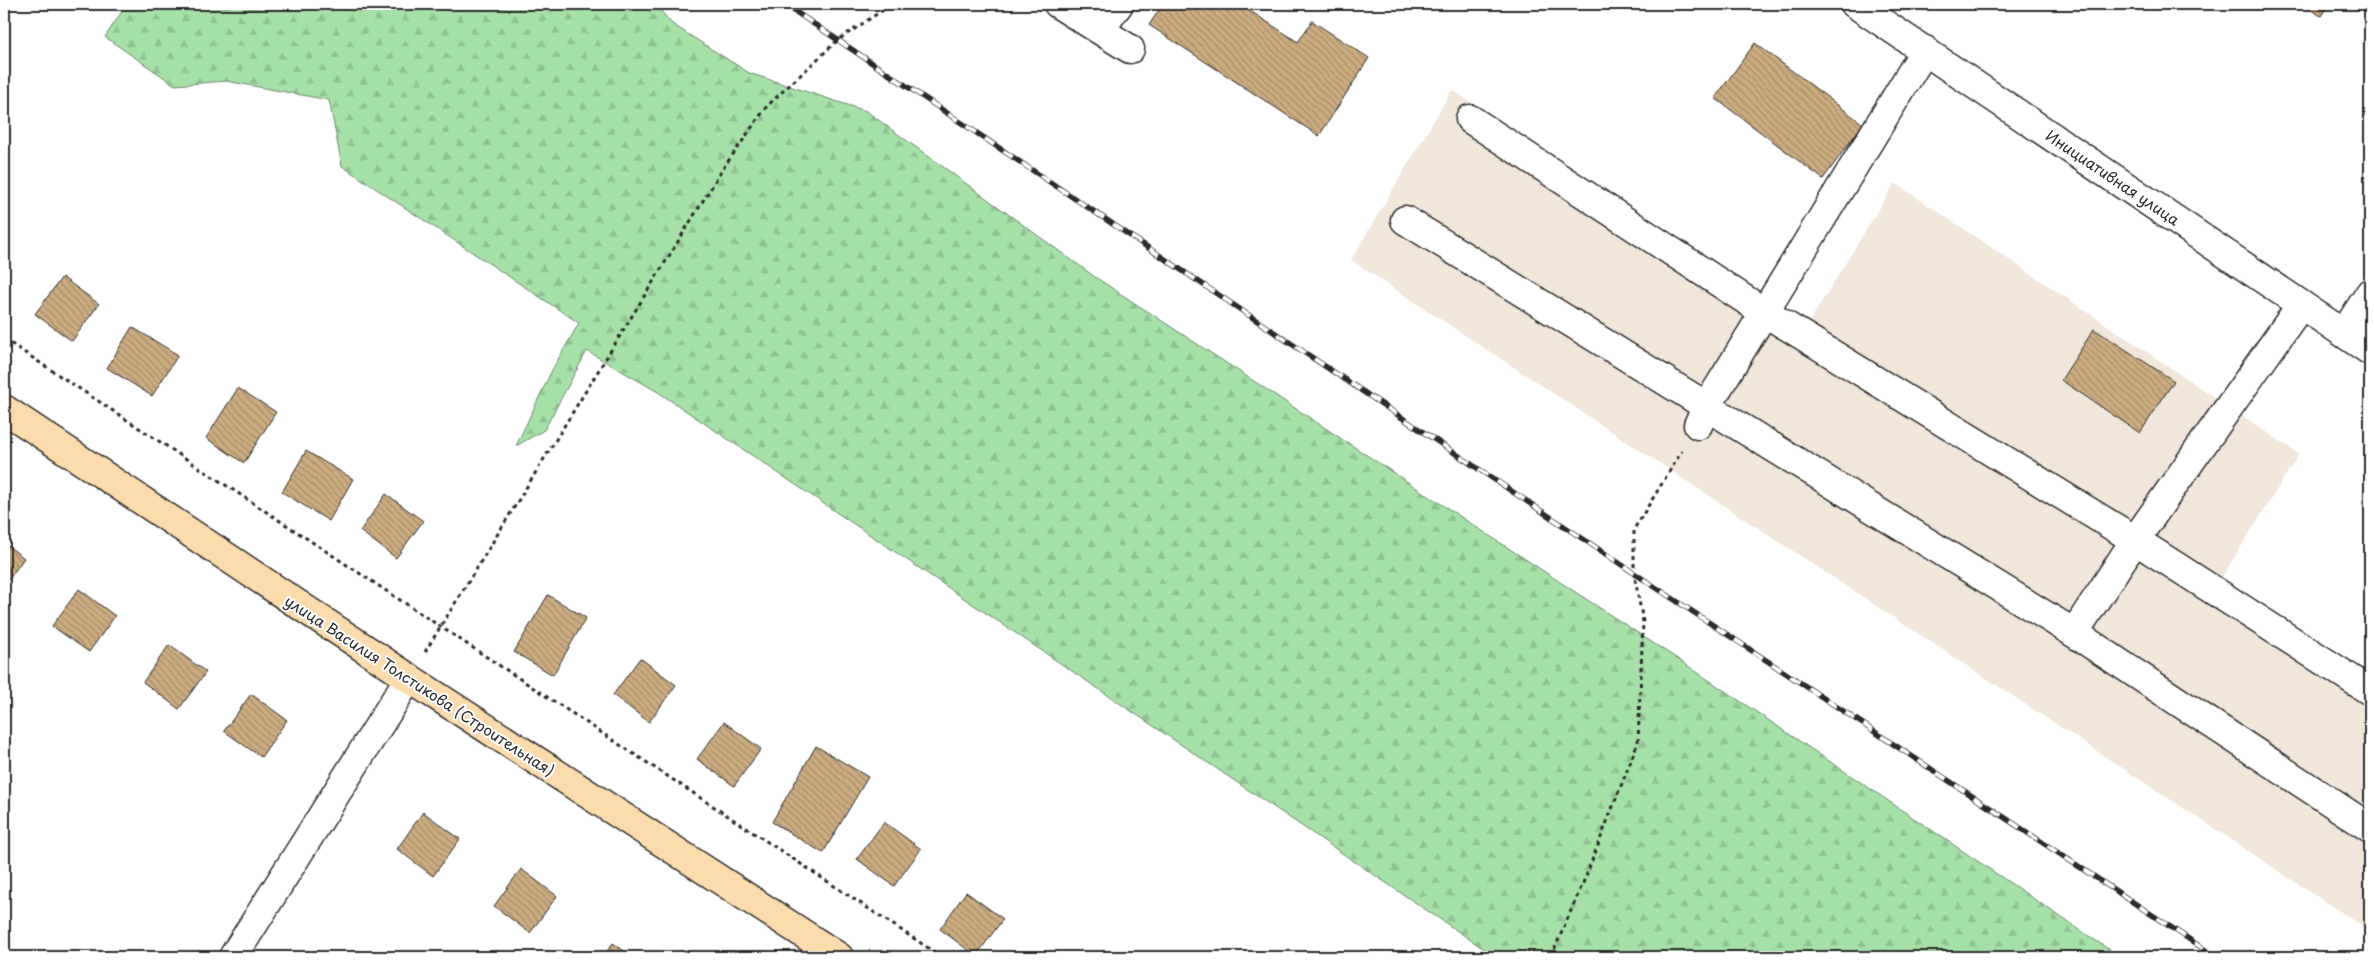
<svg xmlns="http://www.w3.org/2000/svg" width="2374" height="961" viewBox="0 0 2374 961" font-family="'Playpen Sans',sans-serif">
<defs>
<pattern id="forest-firs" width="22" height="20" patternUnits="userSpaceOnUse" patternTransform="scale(1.25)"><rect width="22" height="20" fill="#a5e1a7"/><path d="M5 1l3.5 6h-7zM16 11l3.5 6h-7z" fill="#8ec190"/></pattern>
<pattern id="building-back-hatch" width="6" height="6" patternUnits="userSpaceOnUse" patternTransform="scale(1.25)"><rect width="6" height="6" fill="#cdac80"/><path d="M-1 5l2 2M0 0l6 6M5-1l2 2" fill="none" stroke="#a78c69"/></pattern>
</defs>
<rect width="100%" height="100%" fill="#fff"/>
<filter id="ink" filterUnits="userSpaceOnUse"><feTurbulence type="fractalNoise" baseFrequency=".02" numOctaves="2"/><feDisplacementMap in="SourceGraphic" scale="10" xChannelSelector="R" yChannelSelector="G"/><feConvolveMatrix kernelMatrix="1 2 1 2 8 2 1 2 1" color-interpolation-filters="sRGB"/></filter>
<g filter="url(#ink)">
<polygon fill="#f0e6d9" points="1452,90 1808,324 1895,183 2299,454 2214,590 2370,693 2370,931 1351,260"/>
<polygon fill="url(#forest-firs)" stroke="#688669" points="127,4 655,4 672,24 749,73 866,111 1095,277 1682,662 2120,957 1496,957 658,392 587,351 544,430 516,446 552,370 579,323 342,166 329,100 226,81 175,85 105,37"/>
<g fill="url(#building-back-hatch)" stroke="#2b2b2b">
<polygon points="1163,4 1246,4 1244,7 1298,42 1312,21 1369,58 1319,136 1149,25"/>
<polygon points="2302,4 2329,4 2321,16"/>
<polygon points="1755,43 1863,124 1823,179 1715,98"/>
<polygon points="62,277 99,304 72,341 35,314"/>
<polygon points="132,327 178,355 152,396 107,368"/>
<polygon points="2094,329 2174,381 2140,433 2061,380"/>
<polygon points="238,388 276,412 244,463 206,438"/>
<polygon points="306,451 353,479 329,521 282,492"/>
<polygon points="386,494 423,521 396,558 360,531"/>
<polygon points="4,543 24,558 4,586"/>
<polygon points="79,589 115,616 89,652 52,626"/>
<polygon points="548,595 586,618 553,675 514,652"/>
<polygon points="169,645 206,672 179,709 143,682"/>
<polygon points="640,658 676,685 649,722 613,695"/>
<polygon points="251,694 287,720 261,757 224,731"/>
<polygon points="724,722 761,749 734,786 697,759"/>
<polygon points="816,746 868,777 823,853 772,822"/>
<polygon points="423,812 460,839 433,876 397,849"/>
<polygon points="884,822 921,849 894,886 857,859"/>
<polygon points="521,869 557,896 530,933 494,906"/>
<polygon points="966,892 1003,919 976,956 940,929"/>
<polygon points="613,943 633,957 603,957"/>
</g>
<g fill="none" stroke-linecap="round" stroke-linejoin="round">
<defs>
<g id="minor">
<polyline points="1058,4 1130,49"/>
<polyline points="1855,4 2370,351"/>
<polyline points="1100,30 1119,4"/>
<polyline points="1470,119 1764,312 2135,540 2370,691"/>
<polyline points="1405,220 2074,633 2370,828"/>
<polyline points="2344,333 2370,293"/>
<polyline points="1698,425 1707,406 1925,50"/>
<polyline points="2074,633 2135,540 2301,305"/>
<polyline points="233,957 409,678"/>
</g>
<polyline id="major" points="4,409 409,678 839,957"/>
</defs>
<use href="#minor" stroke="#2b2b2b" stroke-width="31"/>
<use href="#major" stroke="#2b2b2b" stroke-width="31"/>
<g stroke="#2b2b2b" stroke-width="3" stroke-dasharray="4 4" stroke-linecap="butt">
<polyline points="4,339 942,957"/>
<polyline points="425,652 722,170 767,106 838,40 892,4"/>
<polyline points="1551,957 1586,876 1638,742 1643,622 1634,573 1634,529 1682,451"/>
</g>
<use href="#minor" stroke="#fff" stroke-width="28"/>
<use href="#major" stroke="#fcdcac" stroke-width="28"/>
<defs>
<polyline id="rail" points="784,4 1634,573 2216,957"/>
</defs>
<use href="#rail" stroke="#2b2b2b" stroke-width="5.5"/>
<use href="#rail" stroke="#fff" stroke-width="4" stroke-dasharray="11" stroke-linecap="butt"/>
</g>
</g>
<g text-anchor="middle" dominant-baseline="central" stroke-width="4" stroke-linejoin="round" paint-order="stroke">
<g font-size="15" fill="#2b2b2b" stroke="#fff">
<text transform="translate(2113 177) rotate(34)">Инициативная улица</text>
<text transform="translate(420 685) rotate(33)">улица Василия Толстикова (Строительная)</text>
</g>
</g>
<rect width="2374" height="961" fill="none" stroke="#fff" stroke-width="20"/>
<rect x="10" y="10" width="2354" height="941" fill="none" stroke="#2b2b2b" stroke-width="2" filter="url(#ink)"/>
</svg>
